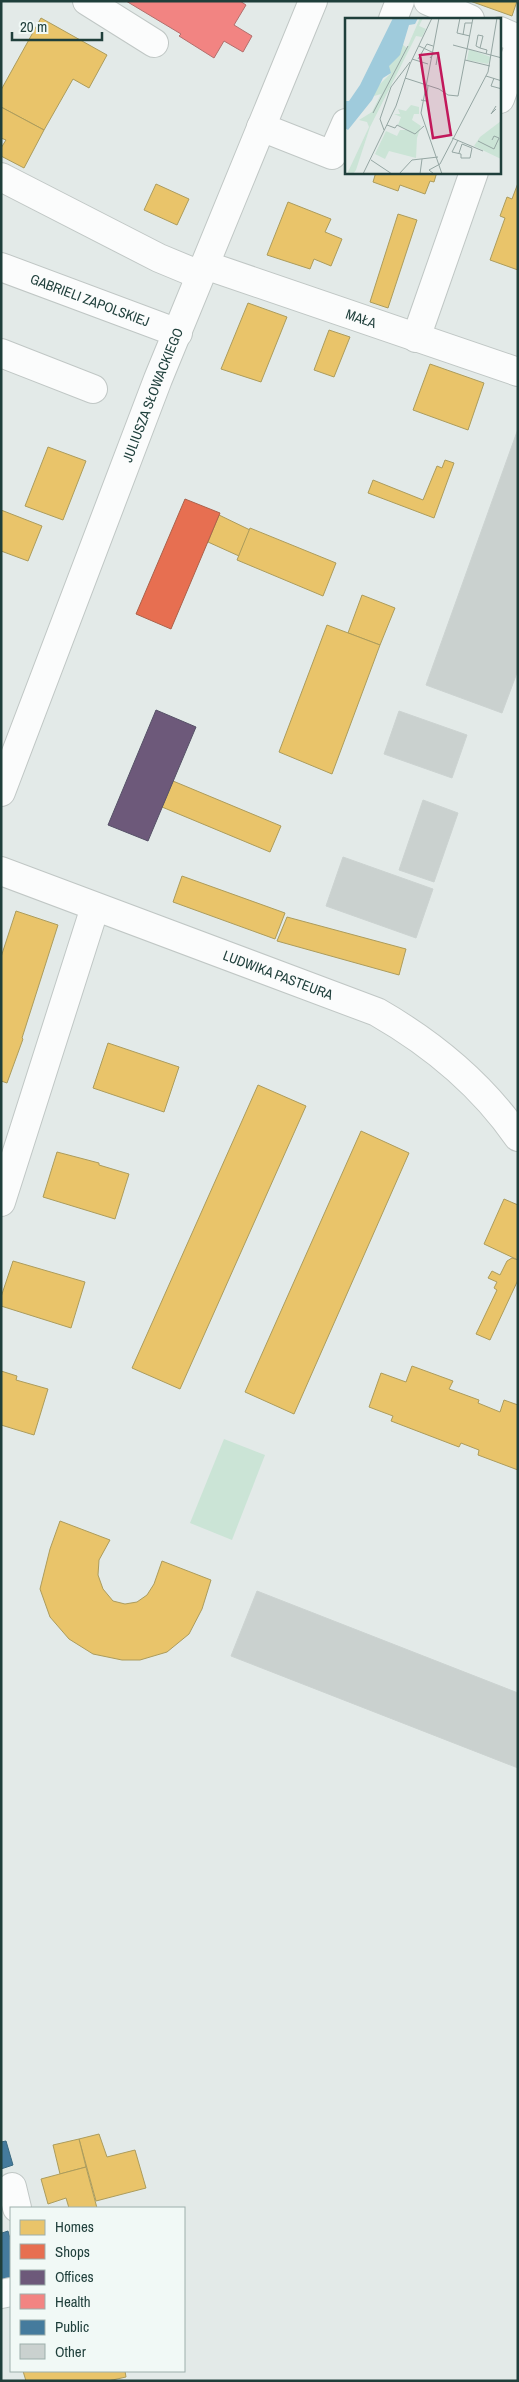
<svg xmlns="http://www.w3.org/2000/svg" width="519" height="2382" viewBox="0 0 519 2382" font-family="'Archivo Narrow',sans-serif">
<rect width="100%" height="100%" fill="#e3eae8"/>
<polygon fill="#cbe4d6" points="224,1439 265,1455 232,1540 190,1523"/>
<g fill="#e9c46a" stroke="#ac9c5c">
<polygon points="470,1 517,1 512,16"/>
<polygon points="41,18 107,55 89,88 73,79 44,130 1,107 1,90"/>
<polygon points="1,107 44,130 24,168 1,156 1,148 6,140 1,138"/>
<polygon points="376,172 437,172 434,182 430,181 425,194 400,185 398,191 373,182"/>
<polygon points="518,183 518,270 490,260 505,218 500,216 507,197 512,199"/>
<polygon points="156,184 189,199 177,225 144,210"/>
<polygon points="288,202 331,219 325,232 342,239 331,266 314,259 310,269 267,255"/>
<polygon points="398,214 417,220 388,308 370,302"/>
<polygon points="248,303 287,317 261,382 221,369"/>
<polygon points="329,330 350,337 334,377 314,370"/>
<polygon points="430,364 484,383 468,430 413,410"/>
<polygon points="48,447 86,461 63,520 25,506"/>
<polygon points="445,460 454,463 434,518 368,493 373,480 423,500 437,466 442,468"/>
<polygon points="1,510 42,526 28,561 1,551"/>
<polygon points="219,515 250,530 239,556 208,542"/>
<polygon points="250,528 336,563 323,596 237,560"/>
<polygon points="362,595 395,608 380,645 348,633"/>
<polygon points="327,625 380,645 332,774 279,752"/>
<polygon points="173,781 281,826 270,852 162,807"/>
<polygon points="182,876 285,913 275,939 173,902"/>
<polygon points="16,911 58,925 22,1038 23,1039 7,1083 1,1081 1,957"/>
<polygon points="287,917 406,949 399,975 277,941"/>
<polygon points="108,1043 179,1067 164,1112 93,1088"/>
<polygon points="258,1085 306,1106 180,1389 132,1368"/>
<polygon points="361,1131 409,1153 294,1414 245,1392"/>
<polygon points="57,1152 99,1163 99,1165 129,1174 115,1219 43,1197"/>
<polygon points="504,1199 518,1205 518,1260 484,1244"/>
<polygon points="512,1258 518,1260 518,1280 490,1340 476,1334 497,1290 494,1288 497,1282 488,1278 492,1271 500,1275 507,1261"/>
<polygon points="13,1261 85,1282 71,1328 1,1306 1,1297"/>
<polygon points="412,1366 453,1381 449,1389 479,1400 478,1403 500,1412 504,1400 518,1405 518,1470 478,1455 479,1450 461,1443 459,1447 391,1421 393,1416 369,1407 381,1373 406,1382"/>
<polygon points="1,1371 17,1376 16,1380 48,1389 34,1435 1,1425"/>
<polygon points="60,1521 110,1540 99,1560 98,1575 103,1589 113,1601 125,1604 137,1602 147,1595 154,1584 162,1561 211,1580 202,1609 189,1634 167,1652 140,1660 122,1660 93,1654 69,1639 50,1617 40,1589 50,1549"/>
<polygon points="99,2134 107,2157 135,2150 146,2188 96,2201 79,2139"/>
<polygon points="79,2139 86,2167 60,2174 53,2145"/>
<polygon points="86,2167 97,2208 69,2208 66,2198 48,2204 41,2179"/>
<polygon points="23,2371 125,2371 126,2377 108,2381 26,2381"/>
</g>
<polygon fill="#e76f51" stroke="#ab614a" points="185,499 220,513 171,629 136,614"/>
<polygon fill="#6d597a" stroke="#565167" points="156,710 196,727 148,841 108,825"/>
<polygon fill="#f28482" stroke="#b36f6d" points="126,1 240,1 246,5 234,25 252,36 243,52 224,41 214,58 179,36 181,34"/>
<g fill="#457b9d" stroke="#3a6980">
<polygon points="6,2141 13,2165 1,2169 1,2142"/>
<polygon points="1,2229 2,2233 8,2231 11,2242 11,2281 1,2283"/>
</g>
<g fill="#cad1cf" stroke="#ccd3d1">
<polygon points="518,429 518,670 502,713 426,685"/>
<polygon points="399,711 467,735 452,778 384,754"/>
<polygon points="423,800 458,813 434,882 399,870"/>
<polygon points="343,857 433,889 416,938 326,906"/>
<polygon points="257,1591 518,1693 518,1768 231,1656"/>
</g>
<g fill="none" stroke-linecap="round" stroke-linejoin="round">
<defs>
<g id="minor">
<polyline points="87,1 154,43"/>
<polyline points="428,1 470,19"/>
<polyline points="393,19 400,1"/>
<polyline points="500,31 518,39"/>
<polyline points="500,99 518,49"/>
<polyline points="261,127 332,155 346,123"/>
<polyline points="1,177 159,258 200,275"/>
<path id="s1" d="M205,265L518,372"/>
<path id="s2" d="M1,267L178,333"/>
<polyline points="416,338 474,172"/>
<polyline points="1,353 93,389"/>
<path id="s3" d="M1,792L158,379L313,1"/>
<path id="s4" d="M1,871L377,1012C431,1043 482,1085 518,1137"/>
<polyline points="1,1202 95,907"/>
<polyline points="12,2187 17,2208"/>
<polyline points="1,2294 11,2292"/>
</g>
</defs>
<use href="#minor" stroke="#c0c7c5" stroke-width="30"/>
<use href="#minor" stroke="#fbfcfc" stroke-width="28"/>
</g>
<g text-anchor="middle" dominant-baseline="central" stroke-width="5" stroke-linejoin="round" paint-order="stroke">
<g font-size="14" fill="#1f3f3b" stroke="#f1f9f6">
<text stroke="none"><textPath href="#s2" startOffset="95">GABRIELI ZAPOLSKIEJ</textPath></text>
<text stroke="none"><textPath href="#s1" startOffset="165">MAŁA</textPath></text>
<text stroke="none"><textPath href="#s3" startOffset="425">JULIUSZA SŁOWACKIEGO</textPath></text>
<text stroke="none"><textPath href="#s4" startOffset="296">LUDWIKA PASTEURA</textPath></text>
</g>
</g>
<g transform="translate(345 18)">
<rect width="156" height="156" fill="#e3eae8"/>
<path d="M75,0H78L74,8L81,11L77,19L71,18L25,109L11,152L8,156H2L24,109L22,104L14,102L27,94L36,76L29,78L32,69L46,55L43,48L57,26L62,30ZM124,31L146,39L143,46L122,42ZM66,87L74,89V96H69L67,102L76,108L72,120L71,140L44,133L40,141L30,136L41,113L52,118L55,112H63L53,107L56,99L49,96H55L53,91L61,93ZM156,103V141L129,128L135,119Z" fill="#cbe4d6"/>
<path d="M48,0H73L70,6L64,7L55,37L44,48L46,55L38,60L27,82L3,112L0,110V83H4L15,67Z" fill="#9fcbdc"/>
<path fill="none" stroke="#95a6a3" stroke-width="1" d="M94,0L76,95L97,156M115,0L112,15L125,18M118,17L120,5H127M108,27L157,40M74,28L89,35L85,40M135,30L131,28L133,17L138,18L135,30L142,32L141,36M89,35L93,36L91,47M67,41L83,46M73,41L82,26L88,28M120,42L145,48M141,58L157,63M60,60L94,71L103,77L113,78L128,0M149,60L146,68L157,71M76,82L81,83L83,68M151,88L146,96L151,91M28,95L63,28M42,107L50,110L52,107L70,116L79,108M39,112L35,101L46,69L65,44M107,120L138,133M113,122L107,134L116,136V140H125L127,130L117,126L114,135M133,123L149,131L154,120L149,118L147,122M26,142L47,156M18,156L51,88L65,46L87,0M54,156L67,142L93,139M75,156L77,141M89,156L84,152L95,146L143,54L152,0L157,2"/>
<path fill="#c2185b" fill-opacity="0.15" stroke="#c2185b" stroke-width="2.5" d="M93,35L106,117L88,120L75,37Z"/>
<rect width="156" height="156" fill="none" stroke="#1f3f3b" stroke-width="2.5"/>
</g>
<rect width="519" height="2382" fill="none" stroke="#1f3f3b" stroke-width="5"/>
<rect x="10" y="2207" width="175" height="165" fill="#f1f9f6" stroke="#9dafab"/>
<rect x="20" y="2220" width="25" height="15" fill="#e9c46a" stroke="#9dafab"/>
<text x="55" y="2232" font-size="15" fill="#1f3f3b">Homes</text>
<rect x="20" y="2244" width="25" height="15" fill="#e76f51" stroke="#9dafab"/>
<text x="55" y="2257" font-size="15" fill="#1f3f3b">Shops</text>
<rect x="20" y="2270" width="25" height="15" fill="#6d597a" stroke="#9dafab"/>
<text x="55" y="2282" font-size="15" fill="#1f3f3b">Offices</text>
<rect x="20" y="2294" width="25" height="15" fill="#f28482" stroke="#9dafab"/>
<text x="55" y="2307" font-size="15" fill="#1f3f3b">Health</text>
<rect x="20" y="2320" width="25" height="15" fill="#457b9d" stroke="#9dafab"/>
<text x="55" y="2332" font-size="15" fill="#1f3f3b">Public</text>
<rect x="20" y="2344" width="25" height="15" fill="#cad1cf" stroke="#9dafab"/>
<text x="55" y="2357" font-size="15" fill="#1f3f3b">Other</text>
<path d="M12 32v8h90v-8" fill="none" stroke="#1f3f3b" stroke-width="2.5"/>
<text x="20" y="32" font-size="15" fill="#1f3f3b" stroke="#f1f9f6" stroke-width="4" paint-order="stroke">20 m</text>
</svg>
